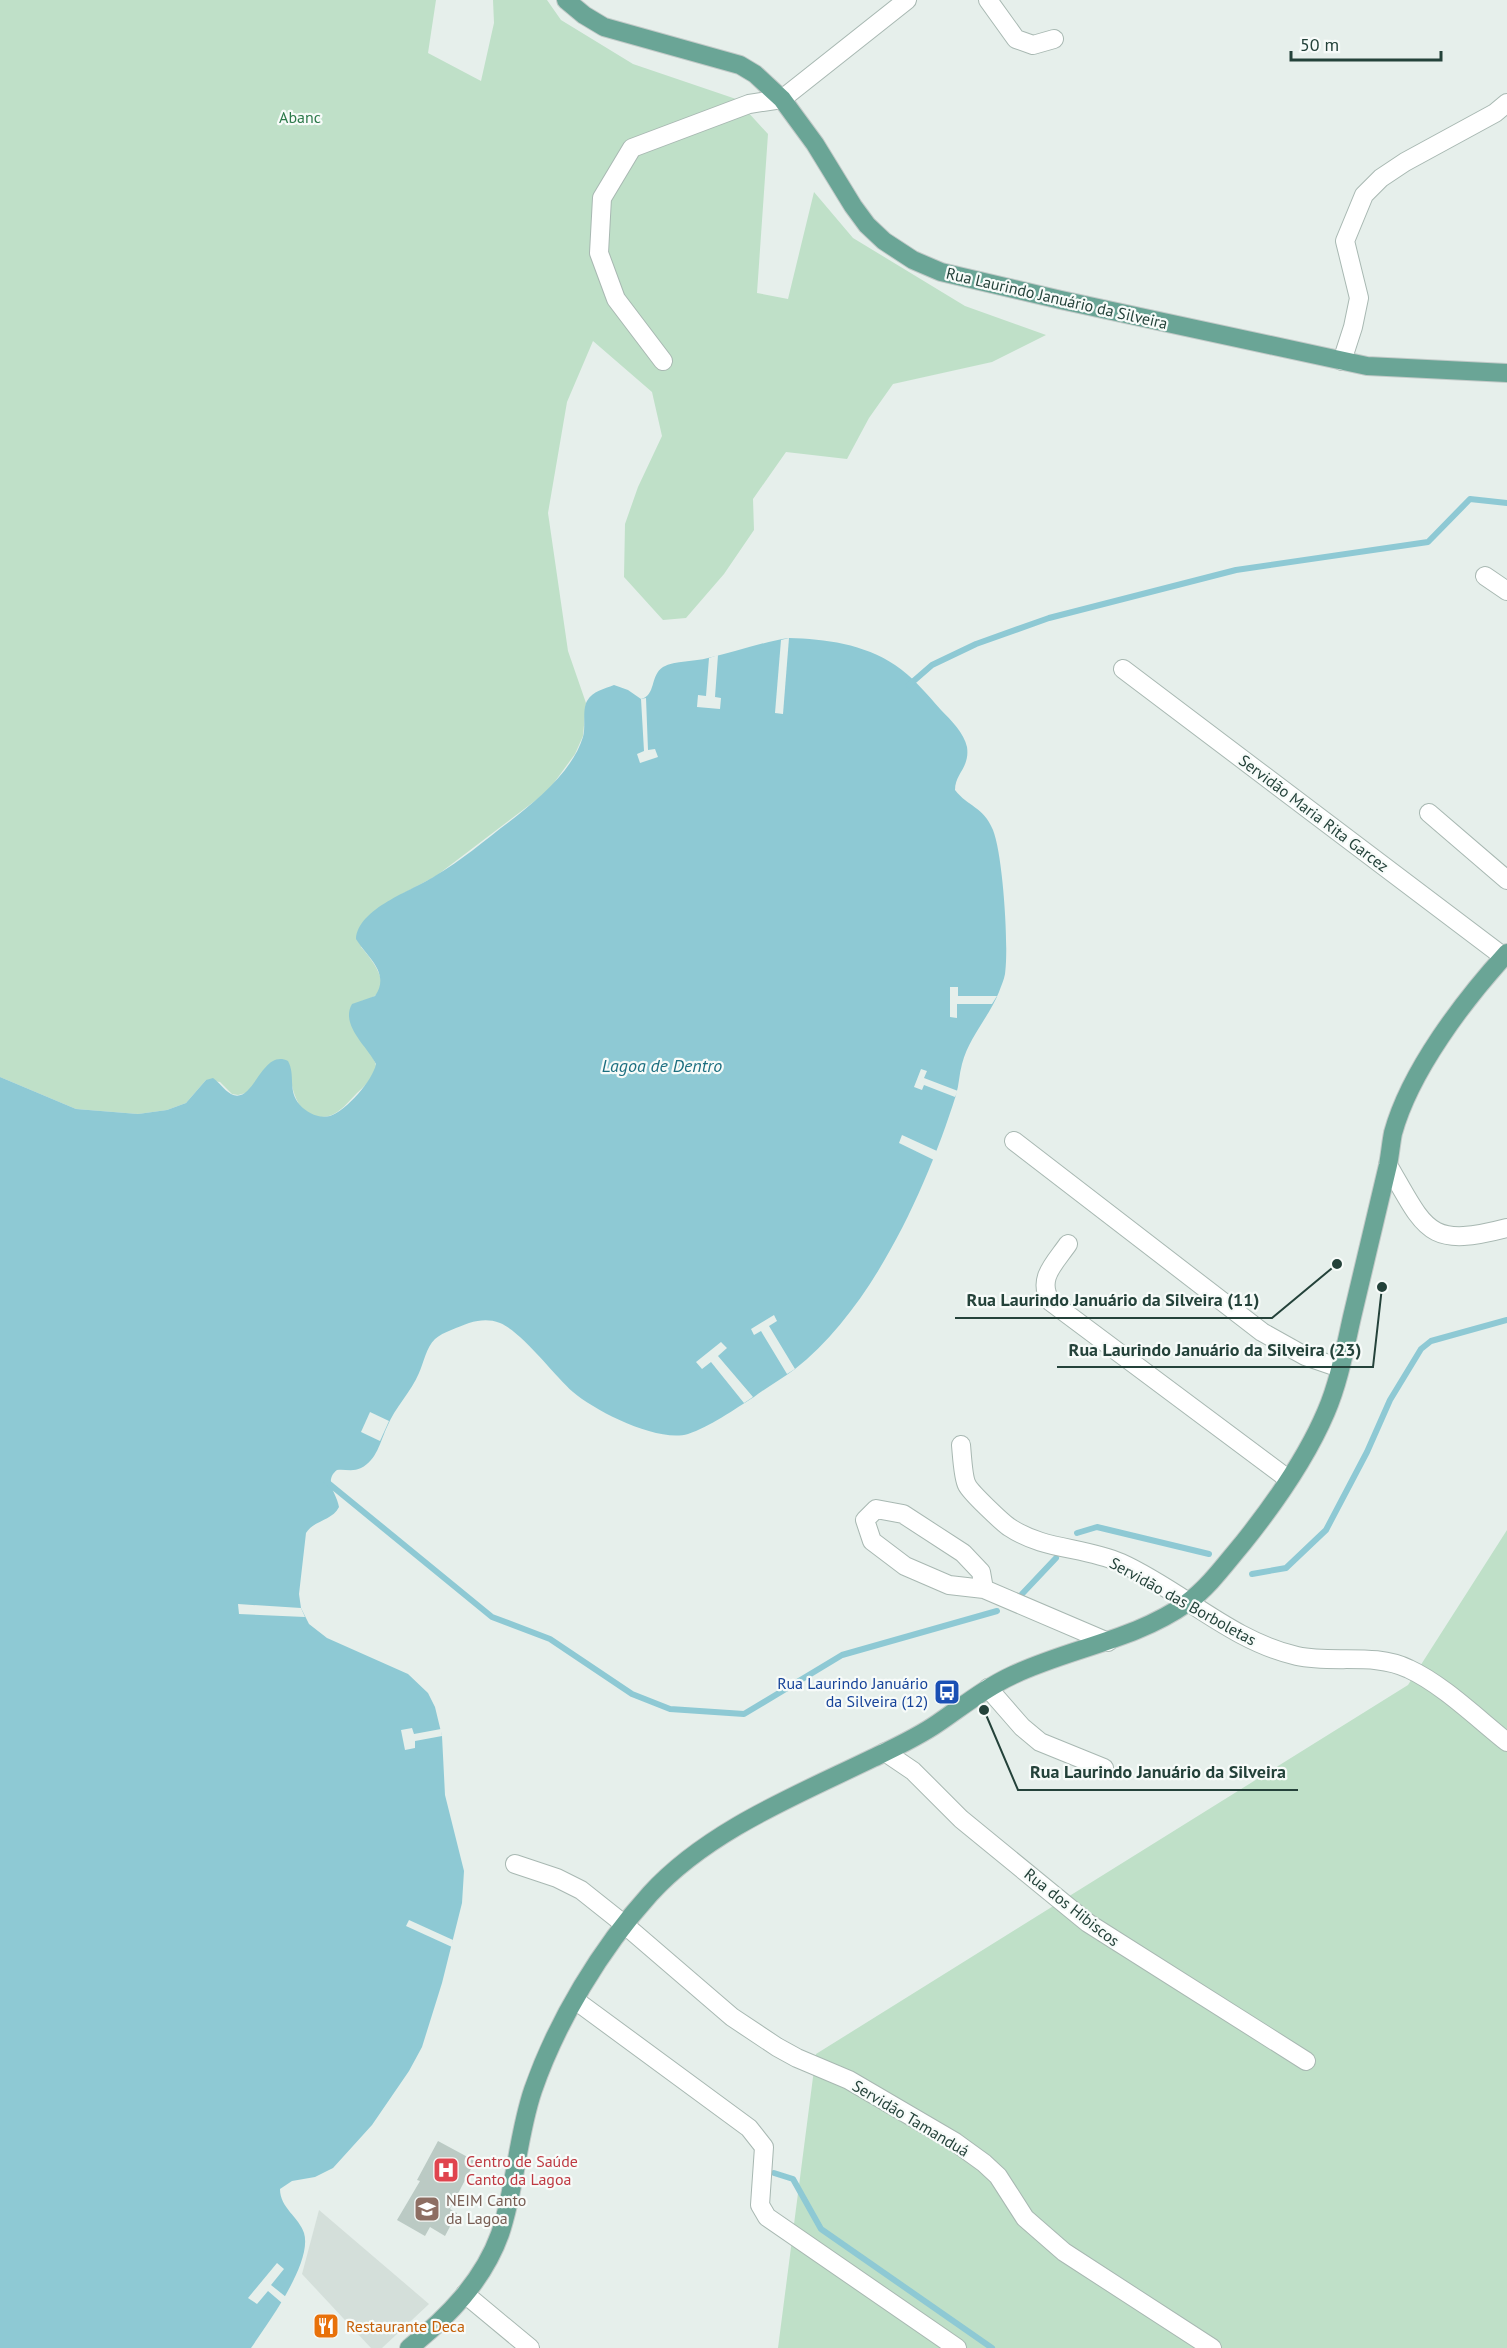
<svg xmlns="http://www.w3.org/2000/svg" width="1507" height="2348" font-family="'PT Sans',sans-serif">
<rect width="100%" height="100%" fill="#e6efeb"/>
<path fill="#d4dfda" d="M319 2210 429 2304 382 2348H371L302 2274Z"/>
<g fill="#bfe0c8">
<path d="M0 0H436L428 53 481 81 494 23 493 0H547L561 20 633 64 736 99 768 134 757 293 788 299 814 192 853 238 965 306 1046 335 992 362 893 384 869 418 847 459 786 452 753 499 754 530 724 574 686 618 663 620 624 577 625 524 638 487 662 436 652 392 593 341 567 402 548 513 568 651 586 703 583 736 575 754 548 791 436 876 402 894 361 947C375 963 398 993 362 1001 365 1018 366 1038 372 1055 373 1060 376 1062 376 1067 374 1077 364 1087 357 1093 349 1101 340 1113 329 1116 298 1123 290 1088 290 1066L246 1093 238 1095 232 1094 220 1082 206 1080 186 1103 167 1110 138 1114 76 1109 0 1077Z"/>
<path d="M1507 1530V2348H778L816 2054 1408 1685Z"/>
</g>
<path fill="#8ec9d4" d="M789 638C825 639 864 644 895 665 912 676 927 694 941 710 951 720 964 733 967 747 970 768 955 773 955 790 968 807 983 806 993 830 1003 855 1009 947 1005 974 1004 980 1001 986 999 992 989 1017 969 1037 962 1064 959 1075 959 1085 956 1095 927 1187 873 1308 795 1369 782 1379 767 1387 754 1397 735 1409 709 1427 688 1434 658 1443 595 1411 573 1392 553 1374 522 1332 500 1323 489 1319 480 1320 469 1323 459 1327 443 1332 435 1339 426 1348 424 1362 419 1373 411 1392 395 1407 387 1427 380 1442 377 1460 361 1468 353 1472 345 1469 337 1470 323 1481 337 1494 339 1507 332 1521 314 1520 306 1533L299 1594 301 1608 309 1624 327 1638 408 1674 428 1693 435 1707 442 1736 445 1795 464 1871 462 1903 442 1983 422 2047 409 2071 372 2125 333 2168 315 2177 292 2181 280 2189C280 2208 299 2217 304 2233 313 2263 267 2324 251 2348H0V1077L76 1109 138 1114 167 1110 186 1103 206 1080 213 1078C219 1082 224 1090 231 1094 254 1106 261 1048 288 1061 296 1076 287 1090 300 1105 307 1113 319 1119 330 1116 346 1111 373 1080 376 1064 367 1046 340 1025 352 1004L375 996C391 973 367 957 356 939 358 908 412 891 435 876 461 861 485 840 509 822 537 800 572 772 583 737 586 726 582 710 587 701 593 691 604 689 614 685L628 690 641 699C656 696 650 675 663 667 675 660 695 662 708 658 735 652 762 642 789 638Z"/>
<g fill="#e6efeb">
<path d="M789 638 783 714 775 713 781 640Z"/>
<path d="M718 655 715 697 721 698 720 709 697 707 698 695 706 696 709 658Z"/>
<path d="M646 698 648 750 655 749 658 757 640 763 637 754 644 751 641 699Z"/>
<path d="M950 987H958V996H997L992 1004H957V1018L950 1017Z"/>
<path d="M921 1069 927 1071 924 1078 958 1091 955 1097 924 1085 922 1090 914 1087Z"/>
<path d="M902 1135 937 1151 934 1160 899 1143Z"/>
<path d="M774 1315 777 1321 769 1326 795 1369 787 1374 761 1331 754 1335 751 1329Z"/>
<path d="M721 1342 727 1348 718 1356 753 1397 744 1403 711 1362 702 1369 696 1362Z"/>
<path d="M370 1412 389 1421 380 1441 361 1432Z"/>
<path d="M238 1604 301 1608 305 1617 239 1614Z"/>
<path d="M412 1728 414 1734 441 1729 442 1736 415 1741V1748L405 1750 401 1730Z"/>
<path d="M409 1920 453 1940 452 1947 406 1926Z"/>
<path d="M277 2263 284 2269 271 2285 286 2297 282 2303 268 2291 257 2304 248 2298Z"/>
</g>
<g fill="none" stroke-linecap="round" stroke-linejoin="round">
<g stroke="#8ec9d4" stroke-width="6">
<path d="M909 685 932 665 976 644 1049 618 1236 570 1428 542 1470 499 1507 503"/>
<path d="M327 1482 492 1617 550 1639 632 1694 670 1709 744 1714 842 1655 997 1611"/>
<path d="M1077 1533 1097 1527 1209 1554"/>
<path d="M1252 1574 1286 1568 1326 1530 1367 1452 1390 1400 1421 1349 1431 1341 1507 1320"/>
<path d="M1022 1594 1056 1558"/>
<path d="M774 2173 793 2179 821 2229 992 2348"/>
</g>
</g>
<path fill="#bbcac4" d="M438 2141 475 2161 450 2209 457 2213 445 2236 430 2227 425 2236 397 2220 420 2181 417 2180Z"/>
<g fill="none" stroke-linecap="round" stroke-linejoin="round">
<g stroke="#a8b8b2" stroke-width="20">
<g id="minor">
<path d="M988 0 1016 39 1033 45 1054 39"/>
<path d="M663 361 616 299 599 253 602 198 632 148 749 104 782 99 907 0"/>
<path d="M1342 361 1353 327 1359 298 1345 241 1364 195 1381 178 1405 162 1495 113 1507 103"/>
<path d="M1485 576 1507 591"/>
<path d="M1123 669 1504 957"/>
<path d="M1429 813 1507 880"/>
<path d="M1014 1141 1262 1332 1305 1356 1340 1368"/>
<path d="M1388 1165C1426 1230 1427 1249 1507 1228"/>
<path d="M1068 1244C1055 1263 1036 1279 1051 1302L1288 1479"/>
<path d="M961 1445C962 1455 963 1478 967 1485 971 1493 1002 1522 1009 1527 1045 1551 1083 1546 1121 1563 1181 1590 1231 1641 1297 1656 1334 1664 1374 1652 1409 1669 1442 1684 1478 1719 1507 1742"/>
<path d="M984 1589 981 1572 963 1553 903 1514 876 1509 865 1520 872 1541 905 1566 949 1585 984 1589 1108 1642"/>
<path d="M988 1688 1022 1727 1040 1742 1104 1768"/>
<path d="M885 1752 913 1771 961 1819 1088 1923 1306 2061"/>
<path d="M515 1864 557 1878 581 1890 625 1925 732 2017 777 2047 797 2058 849 2080 955 2142 984 2163 998 2176 1025 2218 1064 2252 1212 2348"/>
<path d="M575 2000 749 2128 764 2147 760 2205 767 2217 957 2348"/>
<path d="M465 2294 530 2348"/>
</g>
</g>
<g stroke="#c2cac8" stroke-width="20">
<g id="major">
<path d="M566 0 584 15 604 27 740 65 755 74 782 99 815 144 853 206 867 225 884 241 913 260 941 272 1061 300 1367 366 1507 373"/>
<path d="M409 2348C448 2317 483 2281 500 2234 516 2187 517 2137 533 2090 557 2021 601 1948 650 1894 707 1831 797 1795 873 1758 894 1748 918 1737 938 1723 963 1706 985 1688 1013 1675 1070 1648 1135 1640 1187 1603 1209 1587 1226 1563 1243 1543 1275 1503 1306 1459 1326 1412 1339 1382 1345 1348 1352 1317 1364 1266 1376 1216 1388 1165 1390 1155 1391 1143 1393 1133 1410 1071 1464 1000 1507 953"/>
</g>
</g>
<use href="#minor" stroke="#fff" stroke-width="18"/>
<use href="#major" stroke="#6aa596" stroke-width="18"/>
</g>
<defs>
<g id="bus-square" transform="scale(1.35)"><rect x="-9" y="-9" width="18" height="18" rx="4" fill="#1a4fb4" stroke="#f7fbf9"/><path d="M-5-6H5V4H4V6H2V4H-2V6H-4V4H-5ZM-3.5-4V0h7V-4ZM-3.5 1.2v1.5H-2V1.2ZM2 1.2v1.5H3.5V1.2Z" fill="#fff"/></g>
<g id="hospital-square" transform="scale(1.35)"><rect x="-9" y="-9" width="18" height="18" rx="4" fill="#e0444e" stroke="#f7fbf9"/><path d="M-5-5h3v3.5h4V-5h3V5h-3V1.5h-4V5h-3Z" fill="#fff"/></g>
<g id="school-square" transform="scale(1.35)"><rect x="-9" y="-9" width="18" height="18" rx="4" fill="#8d6e63" stroke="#f7fbf9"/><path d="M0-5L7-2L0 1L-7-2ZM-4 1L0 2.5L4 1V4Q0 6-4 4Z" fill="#fff"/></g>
<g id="restaurant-square" transform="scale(1.35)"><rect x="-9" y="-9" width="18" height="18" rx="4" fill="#e8710a" stroke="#f7fbf9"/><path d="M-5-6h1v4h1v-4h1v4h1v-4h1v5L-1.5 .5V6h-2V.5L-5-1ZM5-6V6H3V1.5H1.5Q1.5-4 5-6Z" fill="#fff"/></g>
</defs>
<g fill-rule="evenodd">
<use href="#bus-square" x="947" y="1692"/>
<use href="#hospital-square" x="446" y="2170"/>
<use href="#school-square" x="427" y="2209"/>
<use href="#restaurant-square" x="326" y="2326"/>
</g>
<g text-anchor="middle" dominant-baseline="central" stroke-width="4.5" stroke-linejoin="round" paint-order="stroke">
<g font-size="16" fill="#2d7a4b" stroke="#f7fbf9">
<text x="300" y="117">Abanc</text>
</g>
<g font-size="16" fill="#24423a" stroke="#f7fbf9">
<text transform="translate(1057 298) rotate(13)">Rua Laurindo Januário da Silveira</text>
<text transform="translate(1314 813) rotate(37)">Servidão Maria Rita Garcez</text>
<text transform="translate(1183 1601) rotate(29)">Servidão das Borboletas</text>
<text transform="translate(1072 1907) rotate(38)">Rua dos Hibiscos</text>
<text transform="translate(911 2118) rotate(31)">Servidão Tamanduá</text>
</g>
<g font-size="16" fill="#164399" stroke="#f7fbf9" text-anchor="end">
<text x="928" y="1683">Rua Laurindo Januário<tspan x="928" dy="18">da Silveira (12)</tspan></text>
</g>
<g font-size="16" fill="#be3a42" stroke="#f7fbf9" text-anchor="start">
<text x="466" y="2161">Centro de Saúde<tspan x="466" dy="18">Canto da Lagoa</tspan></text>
</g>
<g font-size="16" fill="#785e54" stroke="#f7fbf9" text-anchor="start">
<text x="446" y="2200">NEIM Canto<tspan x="446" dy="18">da Lagoa</tspan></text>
</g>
<g font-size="16" fill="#c56008" stroke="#f7fbf9" text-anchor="start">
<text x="346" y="2326">Restaurante Deca</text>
</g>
<g font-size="18" font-style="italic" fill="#1c6f80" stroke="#f7fbf9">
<text x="662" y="1065">Lagoa de Dentro</text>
</g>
</g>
<path fill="none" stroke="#24423a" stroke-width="2" d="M1337 1264L1272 1318H955M1382 1287L1373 1367H1057M984 1710L1018 1790H1298"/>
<g fill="#24423a" stroke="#f7fbf9" stroke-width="2">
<circle cx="1337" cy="1264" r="6"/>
<circle cx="1382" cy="1287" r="6"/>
<circle cx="984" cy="1710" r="6"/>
</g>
<g font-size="18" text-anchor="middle" font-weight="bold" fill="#24423a" stroke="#f7fbf9" stroke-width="4.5" stroke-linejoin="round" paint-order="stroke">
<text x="1113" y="1306">Rua Laurindo Januário da Silveira (11)</text>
<text x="1215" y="1356">Rua Laurindo Januário da Silveira (23)</text>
<text x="1158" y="1778">Rua Laurindo Januário da Silveira</text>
</g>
<path d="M1291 51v9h150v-9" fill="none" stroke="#24423a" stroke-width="3"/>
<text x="1300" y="51" font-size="18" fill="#24423a" stroke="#f7fbf9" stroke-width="4.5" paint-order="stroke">50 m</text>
</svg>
